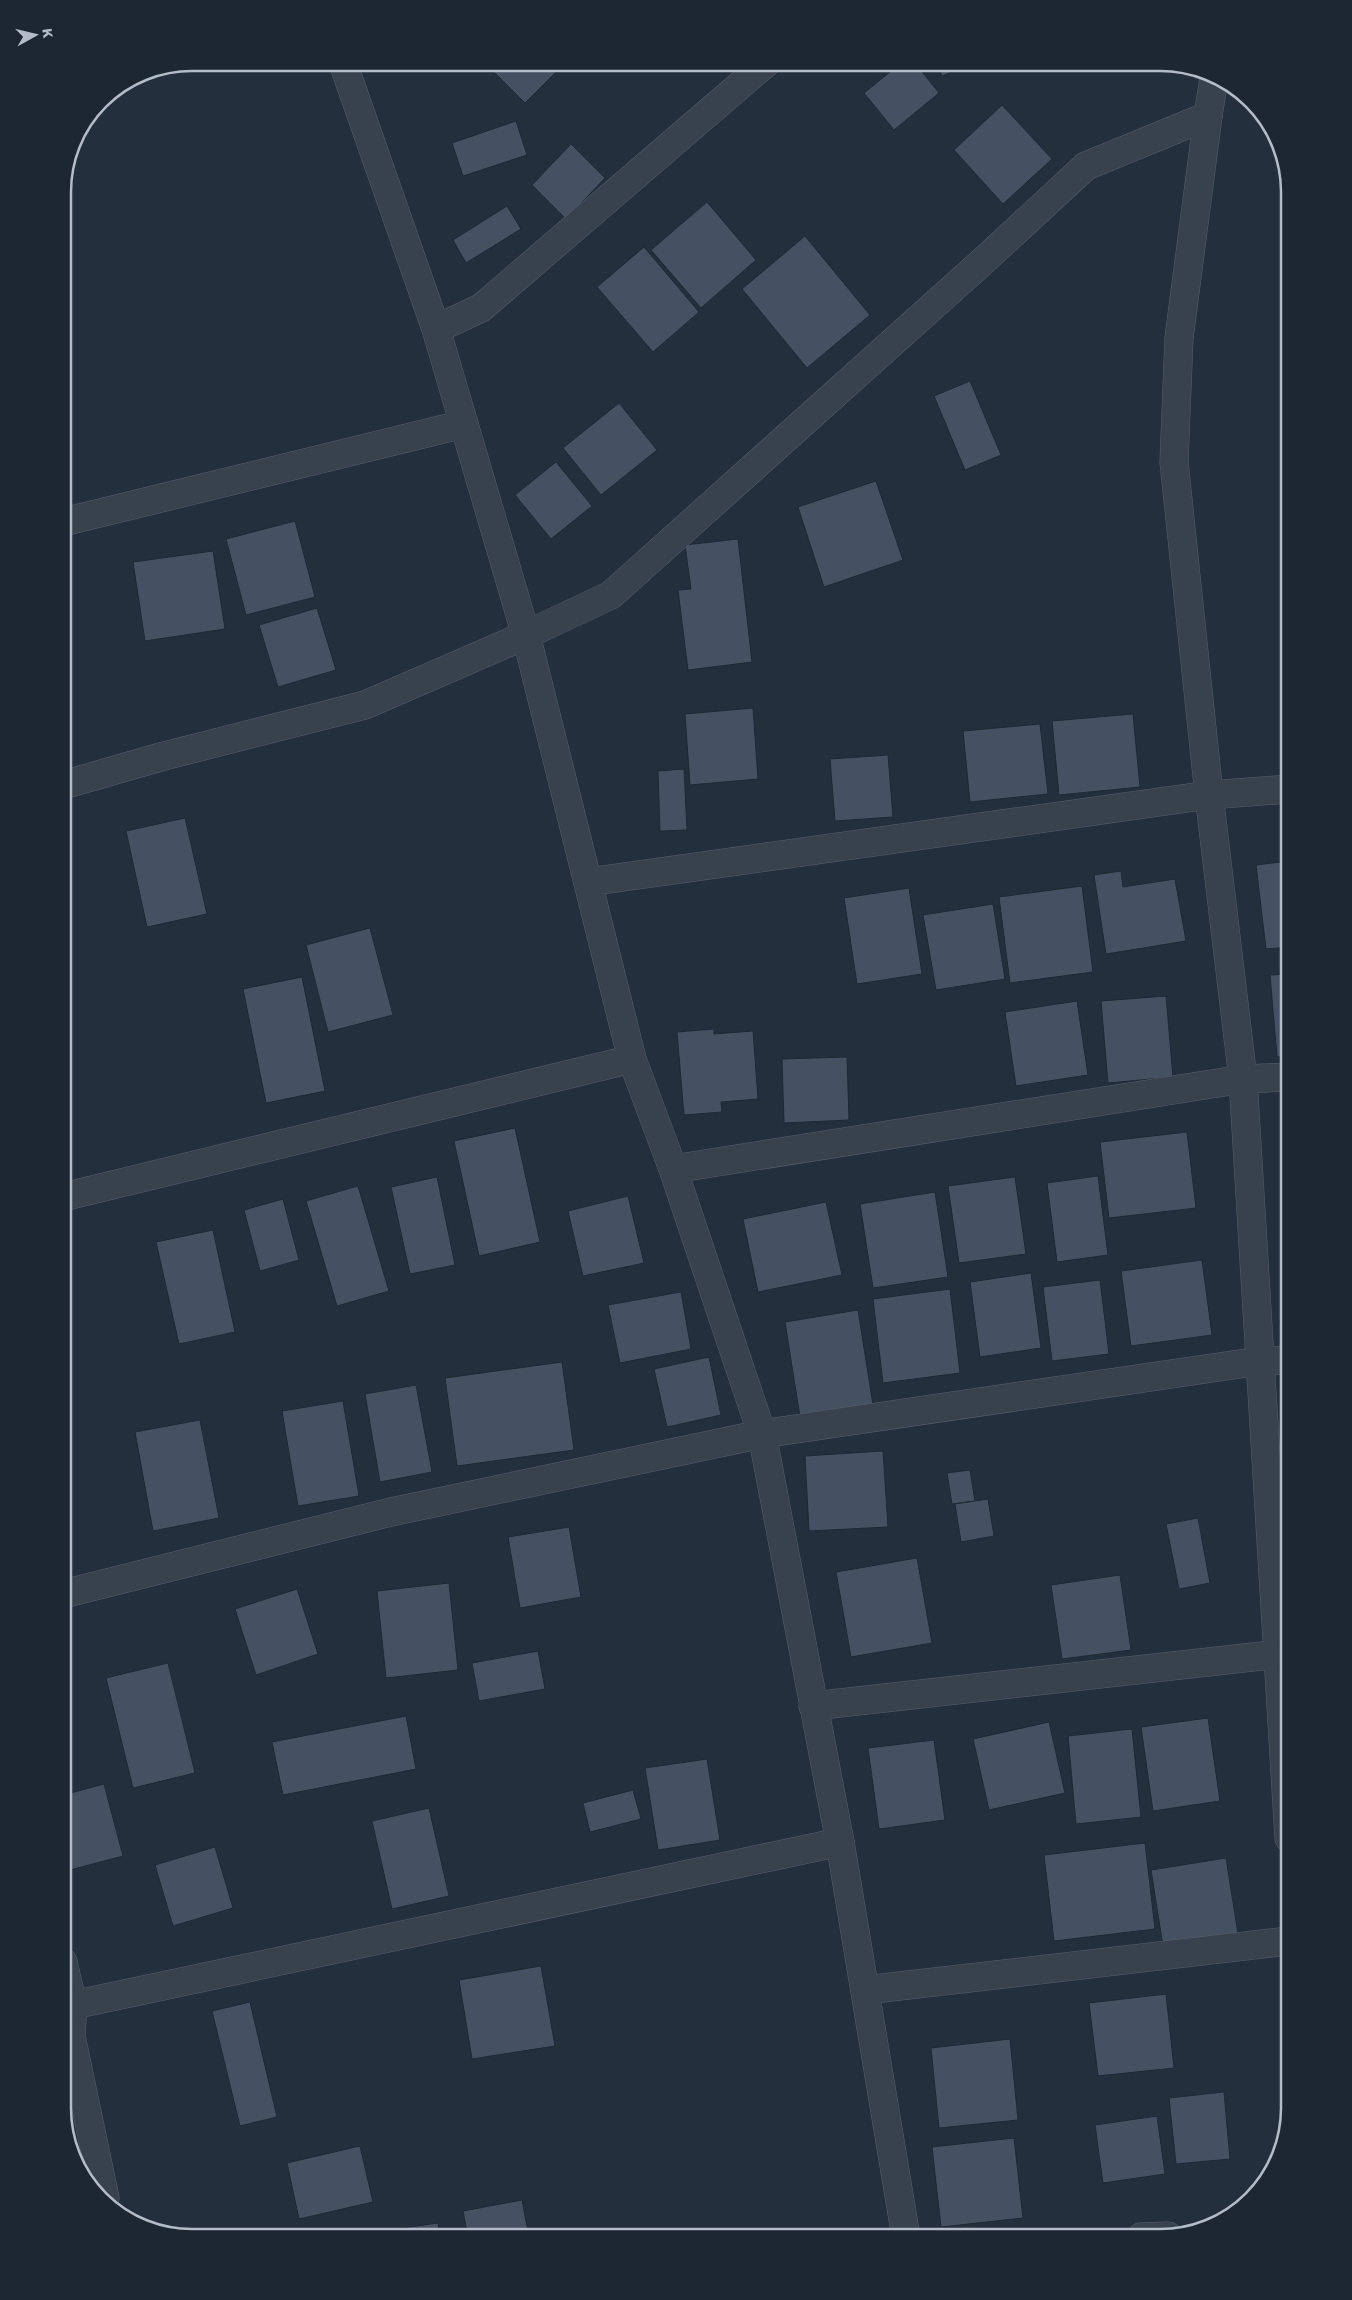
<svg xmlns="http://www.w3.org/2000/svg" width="1352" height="2300" font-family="'Work Sans',sans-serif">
<rect width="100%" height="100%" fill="#242f3e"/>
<g fill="#455162" stroke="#1f2835">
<path d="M485 63H565L525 103Z"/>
<path d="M901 63H915L939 93 894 130 864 93Z"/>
<path d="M936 63H974L942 76Z"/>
<path d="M1002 105 1052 159 1003 204 954 150Z"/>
<path d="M516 121 527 155 463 176 452 143Z"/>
<path d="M571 144 605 178 566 219 532 185Z"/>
<path d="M707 202 756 260 701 308 651 250Z"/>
<path d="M507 206 521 229 466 263 453 240Z"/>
<path d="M805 236 870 315 807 368 742 289Z"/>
<path d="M644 247 699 312 653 352 597 287Z"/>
<path d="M970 381 1001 455 965 470 934 396Z"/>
<path d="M619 403 657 450 601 495 563 448Z"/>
<path d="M556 462 592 506 551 539 515 495Z"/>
<path d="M876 481 903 560 824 587 798 507Z"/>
<path d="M295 521 315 597 246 615 226 539Z"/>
<path d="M738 539 752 662 688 670 678 590 691 589 685 545Z"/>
<path d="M213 551 225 629 145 641 133 562Z"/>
<path d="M317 608 336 670 278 687 259 625Z"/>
<path d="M753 708 758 779 690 785 685 714Z"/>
<path d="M1133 714 1140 787 1059 795 1052 721Z"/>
<path d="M1040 724 1048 794 970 802 963 731Z"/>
<path d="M888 755 893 817 835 821 830 759Z"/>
<path d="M684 769 687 830 660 831 658 771Z"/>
<path d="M185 818 207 914 147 927 126 831Z"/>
<path d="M1289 861V947L1266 949 1256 865Z"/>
<path d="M1121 871 1123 887 1175 879 1186 941 1106 954 1094 875Z"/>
<path d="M1082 886 1093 972 1010 983 999 897Z"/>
<path d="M909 888 922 974 857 984 844 898Z"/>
<path d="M993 904 1005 979 936 990 923 915Z"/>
<path d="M370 928 393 1015 328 1032 306 945Z"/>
<path d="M1289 974V1056L1277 1057 1270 975Z"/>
<path d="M302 977 325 1091 266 1103 243 989Z"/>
<path d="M1166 996 1173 1077 1108 1083 1101 1001Z"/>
<path d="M1077 1001 1088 1075 1016 1086 1005 1012Z"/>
<path d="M714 1029V1034L753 1031 758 1099 721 1102 722 1112 684 1115 677 1032Z"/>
<path d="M847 1057 849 1120 784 1123 782 1059Z"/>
<path d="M515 1128 540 1242 479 1256 454 1141Z"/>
<path d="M1187 1132 1196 1208 1109 1218 1100 1142Z"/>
<path d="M1098 1176 1108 1255 1057 1262 1047 1183Z"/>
<path d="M437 1177 455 1265 410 1274 391 1187Z"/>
<path d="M1015 1177 1026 1254 959 1263 948 1186Z"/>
<path d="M358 1186 389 1291 337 1306 306 1201Z"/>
<path d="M935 1192 948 1277 873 1288 860 1204Z"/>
<path d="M628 1196 644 1263 583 1276 568 1211Z"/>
<path d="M283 1199 299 1260 260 1271 244 1210Z"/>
<path d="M826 1202 842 1275 758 1292 743 1219Z"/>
<path d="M213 1230 235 1332 179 1344 156 1242Z"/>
<path d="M1289 1254V1334L1287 1335 1282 1255Z"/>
<path d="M1202 1260 1212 1335 1131 1346 1121 1271Z"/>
<path d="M1031 1273 1041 1348 980 1357 970 1282Z"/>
<path d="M1100 1280 1109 1354 1052 1361 1043 1287Z"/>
<path d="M950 1289 960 1373 883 1383 873 1299Z"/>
<path d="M681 1292 691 1349 620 1363 608 1305Z"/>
<path d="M858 1310 873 1405 800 1417 785 1322Z"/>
<path d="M709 1357 721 1415 667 1427 654 1369Z"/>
<path d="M562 1362 574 1450 457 1466 445 1378Z"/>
<path d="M416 1385 432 1472 380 1482 365 1394Z"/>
<path d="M343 1401 359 1496 298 1506 282 1411Z"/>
<path d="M200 1420 219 1518 153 1531 135 1432Z"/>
<path d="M883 1451 888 1527 809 1531 805 1456Z"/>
<path d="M970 1470 975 1501 952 1504 947 1473Z"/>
<path d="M988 1499 994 1536 961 1542 955 1504Z"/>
<path d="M1198 1518 1210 1583 1179 1589 1166 1524Z"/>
<path d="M569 1527 581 1597 520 1608 508 1537Z"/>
<path d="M917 1558 932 1643 851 1657 836 1572Z"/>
<path d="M1120 1575 1131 1650 1062 1659 1051 1585Z"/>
<path d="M449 1583 458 1670 386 1678 377 1591Z"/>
<path d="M297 1589 318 1654 256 1675 235 1609Z"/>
<path d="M538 1651 545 1689 479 1701 472 1663Z"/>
<path d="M168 1663 195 1773 133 1788 106 1678Z"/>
<path d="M406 1716 416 1769 283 1795 272 1742Z"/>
<path d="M1208 1718 1220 1801 1153 1811 1141 1727Z"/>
<path d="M1049 1722 1065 1793 989 1810 973 1739Z"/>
<path d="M1132 1729 1141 1817 1076 1824 1068 1736Z"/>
<path d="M934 1740 945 1820 879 1829 868 1748Z"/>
<path d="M707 1759 720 1840 658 1850 645 1768Z"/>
<path d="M104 1784 123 1856 70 1870 63 1841V1795Z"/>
<path d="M633 1790 641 1819 590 1832 583 1803Z"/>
<path d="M429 1808 449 1896 392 1909 372 1821Z"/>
<path d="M1145 1843 1155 1929 1054 1941 1044 1855Z"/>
<path d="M215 1847 233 1908 173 1926 155 1865Z"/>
<path d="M1226 1858 1238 1934 1163 1946 1151 1870Z"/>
<path d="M541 1966 555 2046 472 2059 459 1980Z"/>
<path d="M1166 1994 1174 2068 1098 2076 1089 2003Z"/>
<path d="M250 2002 277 2117 240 2126 212 2011Z"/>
<path d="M1010 2039 1018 2120 939 2128 931 2048Z"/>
<path d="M1224 2092 1230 2159 1176 2164 1169 2098Z"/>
<path d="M1157 2116 1165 2174 1103 2183 1095 2125Z"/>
<path d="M1014 2138 1023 2218 941 2227 932 2147Z"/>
<path d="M360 2146 373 2202 299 2219 287 2163Z"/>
<path d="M522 2200 529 2237H468L463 2211Z"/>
<path d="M438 2223 440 2237H382V2231Z"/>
</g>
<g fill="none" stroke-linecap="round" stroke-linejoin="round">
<g stroke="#565f6c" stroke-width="29">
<g id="street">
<path d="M343 63 436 329 526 635 632 1059 673 1169 762 1434 840 1842 906 2237"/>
<path d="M1214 78 1208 116 1179 338 1174 462 1209 795 1243 1079 1289 1838"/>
<path d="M436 329 481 308 766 63"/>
<path d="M63 522 464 424"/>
<path d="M63 785 164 756 365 705 526 635 611 595 981 263 1086 166 1208 116"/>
<path d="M588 882 1209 795 1289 789"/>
<path d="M673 1169 1243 1079 1289 1077"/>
<path d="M63 1197 632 1059"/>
<path d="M63 1594 391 1512 762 1434 1260 1361 1289 1360"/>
<path d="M813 1706 1289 1653"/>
<path d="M63 1962 73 2005 71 2036 105 2198"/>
<path d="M865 1990 1289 1941"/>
<path d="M73 2005 840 1842"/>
<path d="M1141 2237 1168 2236"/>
</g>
</g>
<use href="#street" stroke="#38414e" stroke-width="28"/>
</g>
<path d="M0 0H1352V2300H0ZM192 71H1160A121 121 0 0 1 1281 192V2108A121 121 0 0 1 1160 2229H192A121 121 0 0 1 71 2108V192A121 121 0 0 1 192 71Z" fill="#1d2633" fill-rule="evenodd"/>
<path fill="none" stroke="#b4bcc9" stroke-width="2.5" d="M192 71H1160A121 121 0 0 1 1281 192V2108A121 121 0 0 1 1160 2229H192A121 121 0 0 1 71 2108V192A121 121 0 0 1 192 71Z"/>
<g transform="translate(35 35) rotate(82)" stroke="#1d2633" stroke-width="4" paint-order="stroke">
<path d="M0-4L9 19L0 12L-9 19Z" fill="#b4bcc9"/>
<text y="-8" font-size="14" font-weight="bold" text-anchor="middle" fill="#b4bcc9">K</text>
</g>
</svg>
